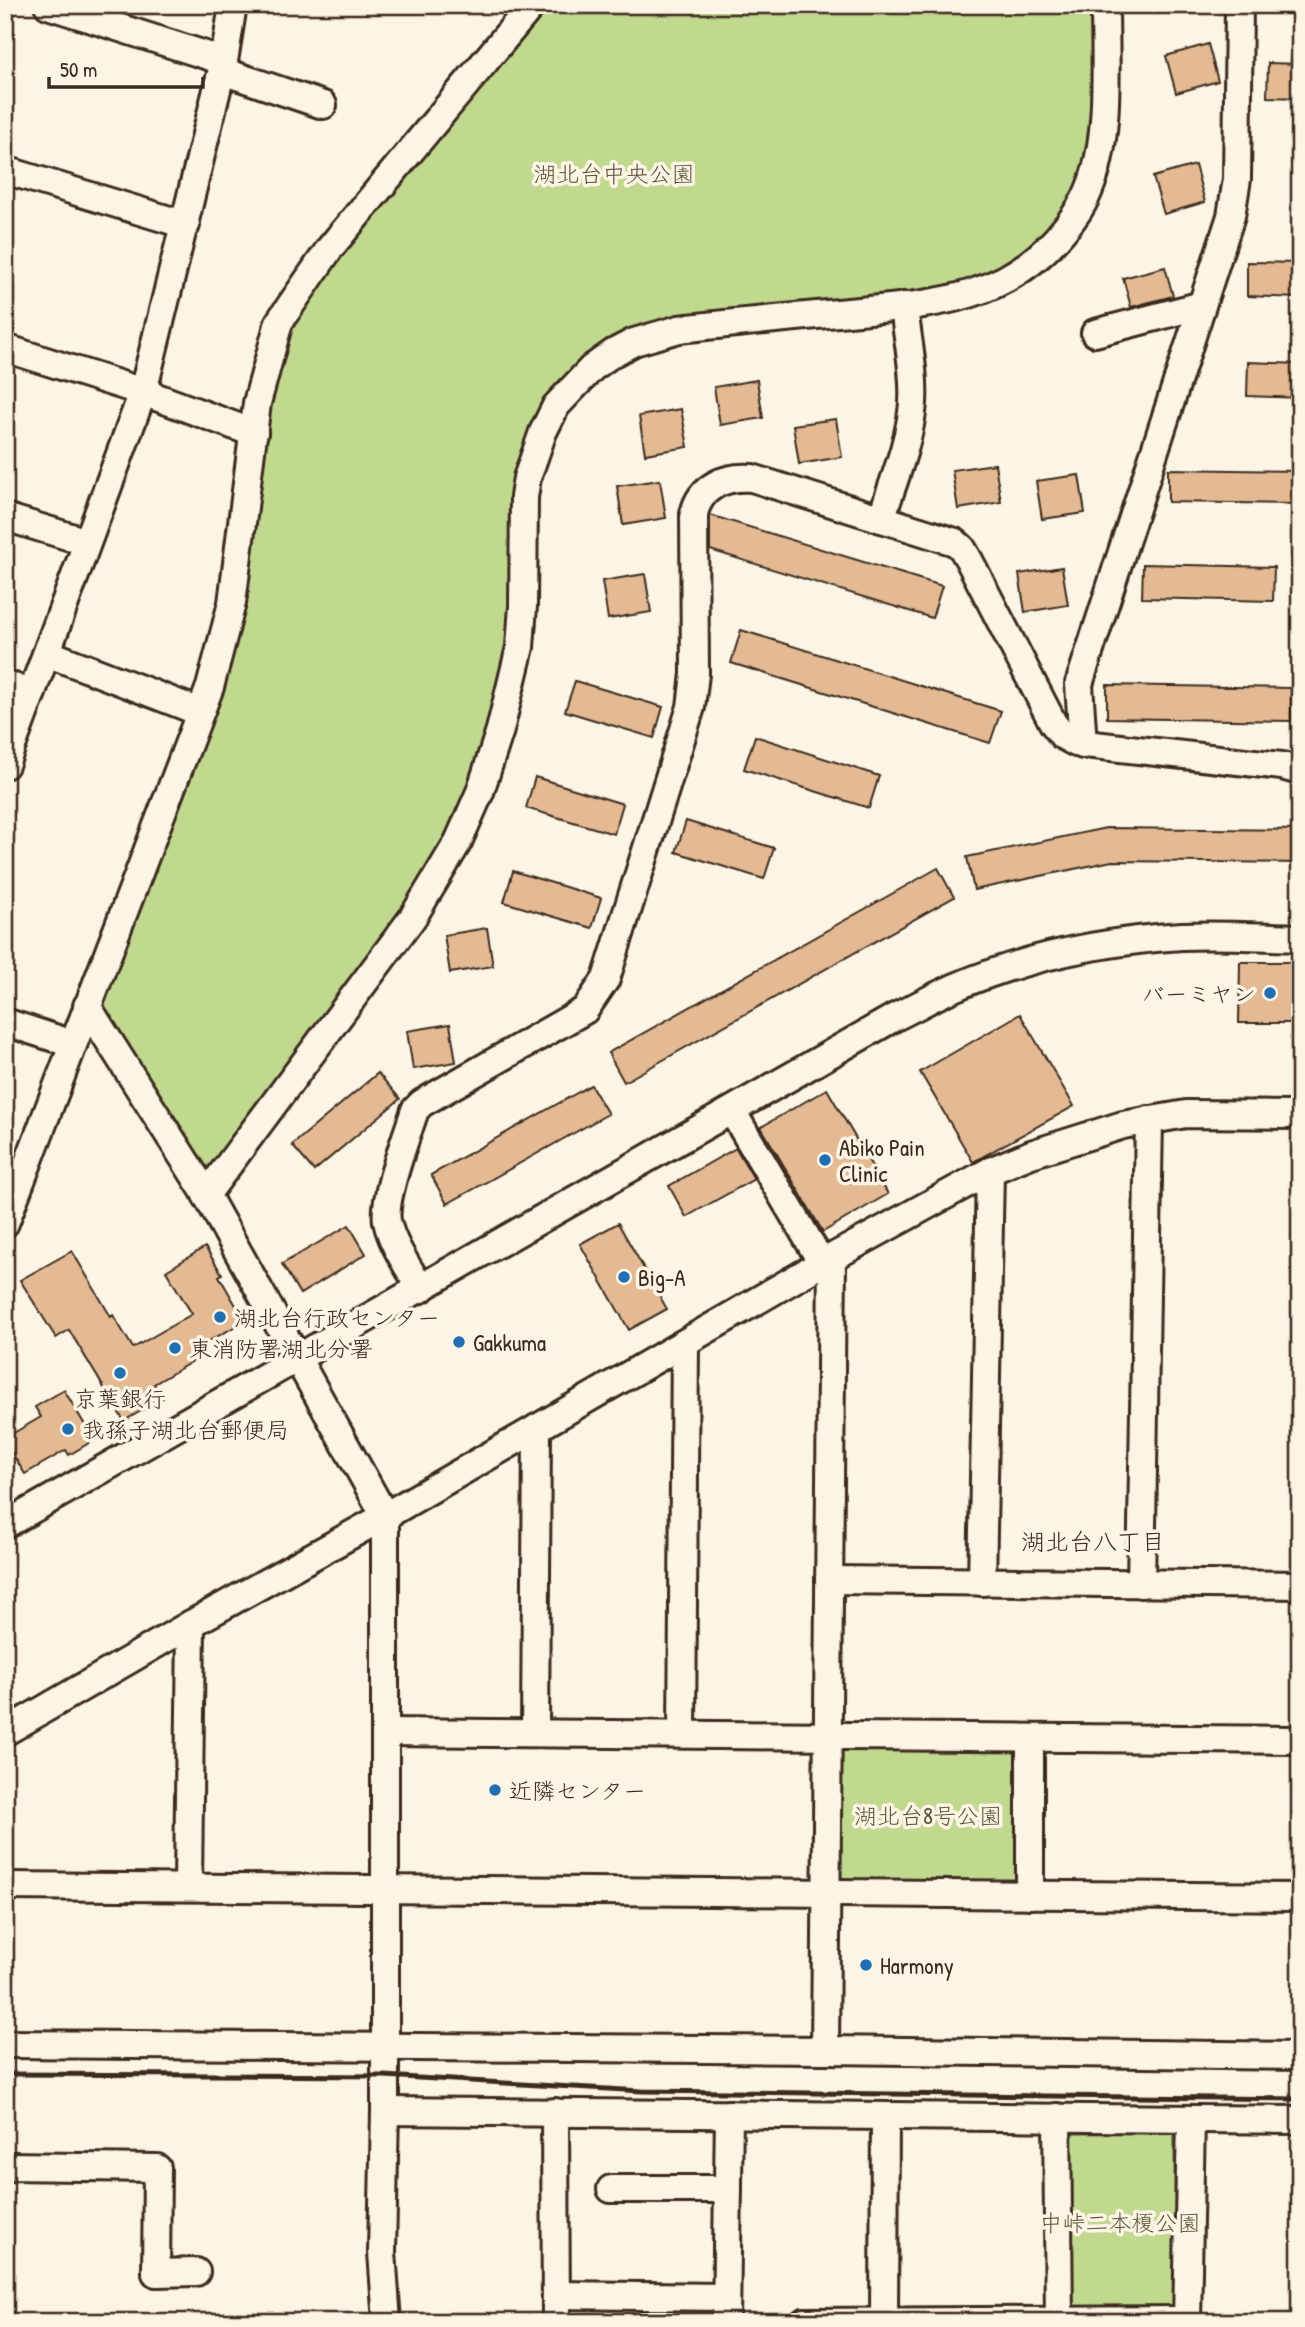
<svg xmlns="http://www.w3.org/2000/svg" width="1305" height="2327" font-family="'Patrick Hand','Klee One',sans-serif">
<rect width="100%" height="100%" fill="#fcf5e5"/>
<filter id="ink" filterUnits="userSpaceOnUse"><feTurbulence type="fractalNoise" baseFrequency=".0143" numOctaves="2"/><feDisplacementMap in="SourceGraphic" scale="14" xChannelSelector="R" yChannelSelector="G"/><feConvolveMatrix kernelMatrix="1 2 1 2 8 2 1 2 1" color-interpolation-filters="sRGB"/></filter>
<g filter="url(#ink)">
<g fill="#c1d98f" stroke="#7e8256" stroke-width="2">
<path d="M532 5H1105L1090 189 1009 279 633 342 543 432 523 606 458 842 206 1195 87 1006 210 686 279 322Z"/>
<path d="M829 1736 1030 1738V1895L826 1893Z"/>
<path d="M1174 2132 1176 2310 1066 2311 1064 2134Z"/>
</g>
<g fill="#e3ba93" stroke="#3b2a1e" stroke-width="2">
<path d="M1208 44 1218 81 1176 93 1166 56Z"/>
<path d="M1268 63 1300 64V98L1267 97Z"/>
<path d="M1195 165 1205 202 1164 214 1153 177Z"/>
<path d="M1247 262 1300 263V298L1247 296Z"/>
<path d="M1165 267 1173 296 1131 307 1123 278Z"/>
<path d="M1248 362 1300 364V398L1247 396Z"/>
<path d="M757 380 763 418 720 425 714 387Z"/>
<path d="M681 409 688 447 645 454 639 416Z"/>
<path d="M836 419 842 457 799 464 793 425Z"/>
<path d="M995 464 1001 502 958 509 952 470Z"/>
<path d="M1168 469 1300 471V504L1168 502Z"/>
<path d="M1079 475 1085 513 1042 519 1036 481Z"/>
<path d="M660 480 666 518 623 525 617 486Z"/>
<path d="M710 515 942 586 932 618 710 550Z"/>
<path d="M1143 564 1274 567 1273 601 1142 598Z"/>
<path d="M1062 567 1068 605 1025 612 1019 574Z"/>
<path d="M645 574 651 612 608 619 602 581Z"/>
<path d="M741 630 1001 711 990 743 731 663Z"/>
<path d="M575 681 663 707 654 738 565 711Z"/>
<path d="M1107 685 1291 688V721L1107 718Z"/>
<path d="M755 736 879 776 869 808 744 769Z"/>
<path d="M535 777 623 804 614 834 526 808Z"/>
<path d="M686 821 774 848 764 879 676 852Z"/>
<path d="M1106 828 1299 830V863L1112 861 974 890 967 857Z"/>
<path d="M938 868 954 897 624 1082 608 1053Z"/>
<path d="M513 871 601 898 592 928 504 902Z"/>
<path d="M487 928 493 966 450 973 444 935Z"/>
<path d="M1240 962H1300V1023H1239Z"/>
<path d="M1020 1014 1074 1106 973 1162 920 1072Z"/>
<path d="M450 1024 456 1062 413 1069 407 1031Z"/>
<path d="M378 1073 400 1099 314 1171 292 1145Z"/>
<path d="M591 1085 608 1114 447 1204 431 1175Z"/>
<path d="M827 1089 888 1194 823 1232 761 1127Z"/>
<path d="M736 1148 754 1179 686 1217 669 1186Z"/>
<path d="M618 1223 667 1309 629 1330 580 1244Z"/>
<path d="M349 1225 366 1254 300 1294 282 1264Z"/>
<path d="M205 1247 222 1274 219 1276 245 1321 200 1346 205 1354 154 1384 163 1398 124 1421 69 1330 56 1338 20 1280 72 1251 111 1317 113 1315 133 1348 192 1314 166 1271Z"/>
<path d="M64 1390 94 1440 69 1455 66 1450 25 1474 5 1442V1438L41 1417 35 1407Z"/>
</g>
<g fill="none" stroke-linecap="round" stroke-linejoin="round">
<g stroke="#3b2a1e" stroke-width="32">
<g id="minor">
<path d="M48 5 224 61"/>
<path d="M222 71 323 105"/>
<path d="M5 170 186 225"/>
<path d="M1095 333 1202 305"/>
<path d="M5 348 143 392 254 433"/>
<path d="M5 517 87 542"/>
<path d="M881 519C893 482 910 442 913 403 915 371 907 338 904 306"/>
<path d="M47 653 200 712"/>
<path d="M5 684 32 693"/>
<path d="M1083 745 1079 684 1231 216 1237 179 1239 5"/>
<path d="M5 765 143 392 224 61 233 5"/>
<path d="M87 1006 203 1189 385 1516V2111L382 2252 387 2322"/>
<path d="M5 1022 73 1044"/>
<path d="M732 1111 822 1263"/>
<path d="M206 1195 413 917 458 842 480 792 500 730 520 647 523 606 524 497 527 478 543 432 556 406 592 368 613 353 634 342 679 329C732 323 785 318 838 313 921 304 997 306 1057 238 1070 223 1082 208 1089 190 1111 139 1105 60 1105 5"/>
<path d="M5 1223 210 687 232 603 257 403 279 322 330 248 532 5"/>
<path d="M421 1289C409 1268 392 1245 387 1221 383 1197 407 1135 415 1110L422 1103 585 1010 606 979 691 707 695 674 694 514C700 486 725 476 752 478L955 542 962 548 969 560 1053 723 1063 736 1076 743 1282 766 1300 771"/>
<path d="M5 1525 895 1017C916 1007 936 995 958 986 1029 956 1104 941 1182 936 1221 934 1261 937 1300 938"/>
<path d="M829 1580 1300 1585"/>
<path d="M982 1582 990 1171"/>
<path d="M1141 1584 1149 1120"/>
<path d="M5 1732 191 1624 385 1516 822 1263 990 1171 1031 1154 1123 1125 1186 1114 1300 1115"/>
<path d="M385 1732 1300 1740"/>
<path d="M535 1732 537 1428"/>
<path d="M682 1734 685 1343"/>
<path d="M5 1886 1300 1897"/>
<path d="M188 1886 191 1624"/>
<path d="M1030 1895V1738"/>
<path d="M5 2044 825 2050 832 1258"/>
<path d="M825 2050 1300 2056"/>
<path d="M385 2111 1300 2120"/>
<path d="M555 2112 556 2322"/>
<path d="M1057 2117 1059 2321"/>
<path d="M5 2169 7 2166 157 2168 156 2273 196 2272"/>
<path d="M611 2189H728"/>
<path d="M556 2295 726 2297"/>
<path d="M884 2321 885 2116"/>
<path d="M726 2322 729 2114"/>
<path d="M804 2322 1187 2320"/>
<path d="M1187 2322 1191 2119"/>
</g>
</g>
<use href="#minor" stroke="#fcf5e5" stroke-width="26"/>
<path stroke="#3b2a1e" stroke-width="5" d="M5 2074 384 2076 642 2091 1300 2099"/>
</g>
</g>
<g fill="#1f6fb2" stroke="#fcf5e5" stroke-width="2.5">
<circle cx="1270" cy="993" r="7"/>
<circle cx="825" cy="1160" r="7"/>
<circle cx="624" cy="1277" r="7"/>
<circle cx="220" cy="1317" r="7"/>
<circle cx="459" cy="1342" r="7"/>
<circle cx="175" cy="1348" r="7"/>
<circle cx="120" cy="1373" r="7"/>
<circle cx="68" cy="1429" r="7"/>
<circle cx="495" cy="1790" r="7"/>
<circle cx="866" cy="1965" r="7"/>
</g>
<g text-anchor="middle" dominant-baseline="central" stroke-width="7" stroke-linejoin="round" paint-order="stroke">
<g font-size="23" fill="#5c563a" stroke="#fcf5e5">
<text x="614" y="173">湖北台中央公園</text>
<text x="928" y="1815">湖北台8号公園</text>
<text x="1120" y="2222">中峠二本榎公園</text>
</g>
<g font-size="23" fill="#3b2a1e" stroke="#fcf5e5" text-anchor="start">
<text x="1256" y="993" text-anchor="end">バーミヤン</text>
<text x="839" y="1147">Abiko Pain<tspan x="839" dy="26">Clinic</tspan></text>
<text x="638" y="1277">Big-A</text>
<text x="234" y="1317">湖北台行政センター</text>
<text x="473" y="1342">Gakkuma</text>
<text x="189" y="1348">東消防署湖北分署</text>
<text x="120" y="1398" text-anchor="middle">京葉銀行</text>
<text x="82" y="1429">我孫子湖北台郵便局</text>
<text x="509" y="1790">近隣センター</text>
<text x="880" y="1965">Harmony</text>
</g>
<g font-size="24" fill="#3b2a1e" stroke="#fcf5e5">
<text x="1093" y="1541">湖北台八丁目</text>
</g>
</g>
<rect width="1305" height="2327" fill="none" stroke="#fcf5e5" stroke-width="28"/>
<rect x="14" y="14" width="1277" height="2299" fill="none" stroke="#3b2a1e" stroke-width="2.5" filter="url(#ink)"/>
<path d="M49 77v10h154v-10" fill="none" stroke="#3b2a1e" stroke-width="3.5"/>
<text x="60" y="77" font-size="21" fill="#3b2a1e" stroke="#fcf5e5" stroke-width="5" paint-order="stroke">50 m</text>
</svg>
